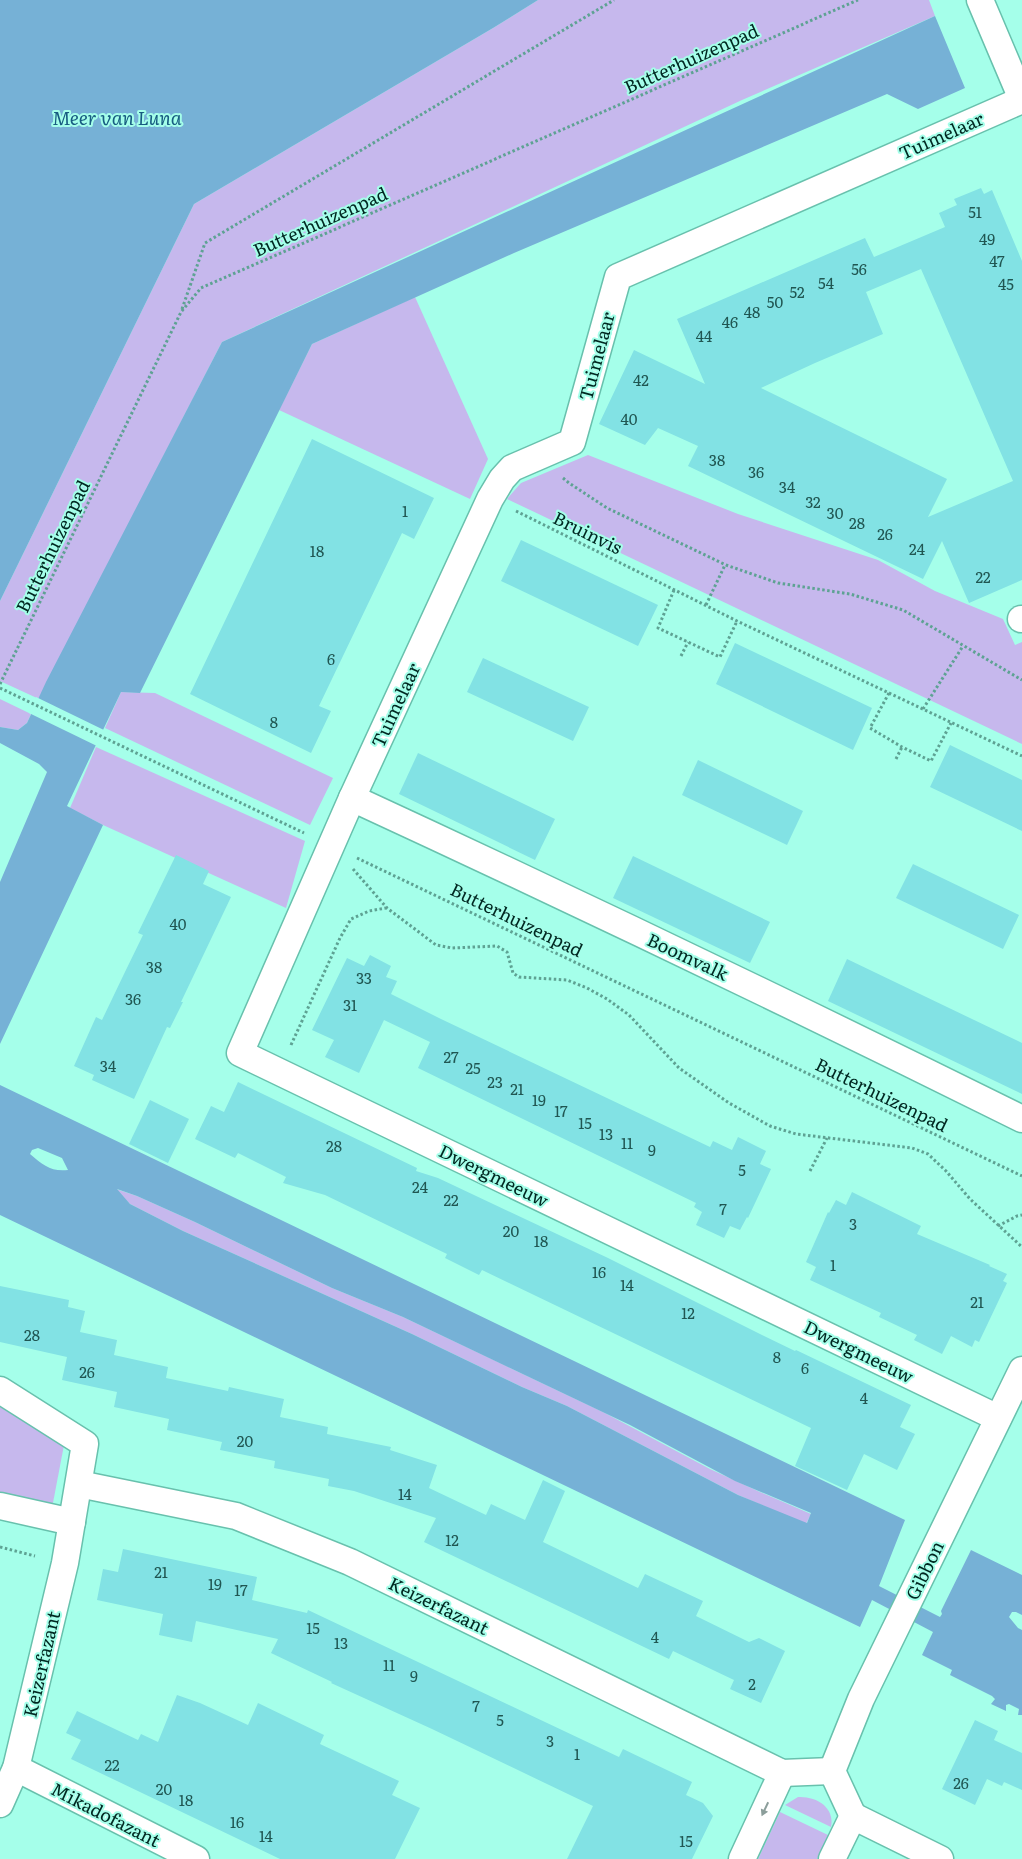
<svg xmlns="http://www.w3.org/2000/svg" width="1022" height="1859" font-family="Literata,serif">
<rect width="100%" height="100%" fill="#a5ffea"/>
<g fill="#c6b8ed">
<path d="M538 0H929L935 16 742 100 222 342 39 699 0 681V601L194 204 493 28Z"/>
<path d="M415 297 488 459 470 499 279 410 312 344Z"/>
<path d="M588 455 738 514 878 560 935 591 1003 619 1015 645 1022 642V744L507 499 521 483Z"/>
<path d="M121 692 155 693 333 778 310 825 105 728Z"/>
<path d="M0 699 31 714 27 723 18 730 0 727Z"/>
<path d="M96 747 305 841 286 908 103 825 70 808Z"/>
<path d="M116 1189 137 1196 195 1222 332 1288 403 1317 603 1412 710 1469 760 1492 811 1514 806 1524 738 1495 567 1406 522 1387 412 1334 183 1231 130 1204Z"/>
<path d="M0 1405 64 1445 52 1508 0 1495Z"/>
<path d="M798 1797C816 1796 835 1807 831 1827L785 1805Z"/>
<path d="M780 1812 828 1835 817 1859H758Z"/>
</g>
<g fill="#76b1d6" fill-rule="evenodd">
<path d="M0 0H538L493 28 194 204 0 601Z"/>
<path d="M935 16 965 88 918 109 887 94 514 253 312 344 140 693 121 692 67 806 103 825 0 1044V882L47 772 39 764 0 743V727L18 730 27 723 46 682 222 342Z"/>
<path d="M0 1085 905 1520 879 1586 940 1617 942 1614 941 1611 971 1550 1022 1575V1615L1016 1612H1012L1009 1617 1018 1628 1022 1630V1715H1018L1019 1709 1009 1704 1006 1705V1711L991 1704 995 1699 992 1696 950 1675 952 1670 922 1655 933 1632 872 1600 860 1627 0 1215ZM38 1148 62 1158 68 1170C51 1172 43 1165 30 1154L32 1150ZM117 1189 137 1196 195 1222 332 1288 403 1317 630 1425 735 1481 811 1513 807 1523 738 1495 567 1406 522 1387 412 1334 183 1231 130 1204Z"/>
</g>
<path fill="#a5ffea" d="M36 697 106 731 99 747 29 713Z"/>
<g fill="#82e2e4" fill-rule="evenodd">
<path d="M981 188 984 194 992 190 1022 261V580L969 603 942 541 923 579 688 466 698 446 658 428 645 445 599 424 634 350 705 384 677 319 865 238 874 257 945 227 939 213 957 205 954 199ZM921 269 1013 481 928 517 947 479 761 388 815 363 883 334 866 292Z"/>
<path d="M312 439 434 498 414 539 402 533 319 706 331 711 311 753 190 694Z"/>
<path d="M521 540 658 605 638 646 501 581Z"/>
<path d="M735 643 872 708 853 750 716 684Z"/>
<path d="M483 658 589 707 573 741 467 692Z"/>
<path d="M950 745 1022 780V831L930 787Z"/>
<path d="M418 753 555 819 535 860 399 794Z"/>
<path d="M698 760 803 811 787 845 682 795Z"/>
<path d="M176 855 209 871 203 884 231 897 181 1002H183L170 1028 167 1027 134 1099 92 1080 94 1075 74 1066 96 1017 102 1020 124 974 143 935 138 933Z"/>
<path d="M633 856 770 922 750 963 613 898Z"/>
<path d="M913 864 1019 915 1003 949 896 898Z"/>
<path d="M370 955 391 966 386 977 397 981 391 994 441 1019 710 1147 713 1141 732 1150 738 1137 766 1151 760 1164 771 1169 748 1218 747 1217 740 1230 730 1226 724 1238 696 1225 702 1212 694 1207 696 1203 418 1068 430 1042 384 1020 359 1073 325 1057 334 1040 312 1030 347 958 364 966Z"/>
<path d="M847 959 1022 1043V1094L828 1001Z"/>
<path d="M238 1082 417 1168 416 1171 438 1178 608 1258 754 1331 795 1351 796 1350 911 1405 900 1427 915 1434 897 1470 864 1454 847 1490 795 1466 811 1428 482 1270 479 1275 445 1258 447 1254 325 1195 283 1183 286 1177 238 1153 235 1158 195 1139 211 1106 224 1112Z"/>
<path d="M150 1100 189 1119 168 1163 129 1144Z"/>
<path d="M852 1192 921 1226 917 1234 990 1265 989 1266 1007 1274 1003 1281 1007 1283 979 1342 975 1340 972 1347 951 1336 942 1354 914 1340 917 1335 879 1317 881 1313 810 1280 816 1267 806 1262 828 1212 829 1213 836 1200 846 1205Z"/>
<path d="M0 1286 69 1300 68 1307 85 1311 80 1332 117 1340 114 1355 168 1367 166 1378 228 1391 229 1387 284 1399 280 1417 328 1427 327 1434 391 1447 390 1450 437 1465 429 1488 486 1515 491 1504 525 1520 543 1480 565 1491 543 1542 638 1588 645 1574 703 1601 696 1616 749 1642 759 1638 785 1651 761 1703 730 1689 734 1680 673 1651 669 1659 424 1542 436 1518 354 1491 328 1486 329 1479 274 1468 275 1461 220 1450 222 1442 167 1430 169 1419 114 1407 117 1392 62 1380 67 1357 0 1342Z"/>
<path d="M123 1549 257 1577 252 1600 307 1613 308 1610 619 1757 623 1749 692 1782 686 1795 703 1803 713 1816 692 1859H567L593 1806 432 1729 331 1683 332 1682 271 1653 278 1639 196 1621 192 1642 159 1635 163 1614 97 1600 103 1569 118 1572Z"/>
<path d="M177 1695 200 1703 248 1725 258 1703 324 1735 320 1744 399 1781 392 1795 420 1808 395 1859H280L71 1759 81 1740 66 1733 77 1711 138 1740 141 1734 158 1742Z"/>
<path d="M975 1720 998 1731 994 1740 1022 1753V1790L1004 1782 1002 1786 987 1779 975 1805 942 1789Z"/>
</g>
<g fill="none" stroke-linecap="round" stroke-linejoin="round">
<g stroke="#68c1ad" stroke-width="29">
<g id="street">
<path d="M980 0 1022 99"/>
<path d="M1021 619H1022"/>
<path d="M352 798C577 902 800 1009 1022 1119"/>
<path d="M0 1390 85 1444 65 1563 16 1768 0 1804"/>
<path d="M998 1418 240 1053 352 798 490 499 502 479 512 468 572 442 618 277 1022 100"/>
<path d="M79 1484 236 1516 350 1562 782 1773 832 1771"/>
<path d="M0 1506 72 1522"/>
<path d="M16 1768 196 1859"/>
<path d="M853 1816 832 1771 861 1699 1022 1370"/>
<path d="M853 1816 940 1859"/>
<path d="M742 1859 782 1773"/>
<path d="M832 1859 853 1816"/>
</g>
</g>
<g stroke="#5ea293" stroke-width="3" stroke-dasharray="2.5 2.5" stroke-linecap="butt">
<path d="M182 309 205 243 614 0"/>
<path d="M563 478 569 483 607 508 726 565 778 583 850 594 903 610 1022 680"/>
<path d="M516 511 737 621 1022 756"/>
<path d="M674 590 658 628 720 657 737 621"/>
<path d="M706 605 725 565"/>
<path d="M681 656 688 642"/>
<path d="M0 684 181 312 201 288 858 0"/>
<path d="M0 688 304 833"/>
<path d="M889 693 870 728 902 747 931 761 951 723"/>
<path d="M923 709 963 646"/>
<path d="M896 759 902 747"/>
<path d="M357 858 1022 1176"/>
<path d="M353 869 387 908 436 945 452 948 497 946 507 952 513 973 519 977 567 980 587 988 607 999 629 1015 679 1068 729 1103 770 1126 796 1134 912 1148 928 1154 946 1171 970 1199 1022 1247"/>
<path d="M291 1045 340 938 351 919 369 911 386 908"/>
<path d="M810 1171 827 1138"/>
<path d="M998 1226 1017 1216 1022 1215"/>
<path d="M0 1547 35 1556"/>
</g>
<use href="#street" stroke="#fff" stroke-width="26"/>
</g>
<defs><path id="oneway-solid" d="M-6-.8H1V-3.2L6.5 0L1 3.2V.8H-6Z" transform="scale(1.25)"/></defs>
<use fill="#8c9e9b" href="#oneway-solid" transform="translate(765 1809) rotate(115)"/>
<g text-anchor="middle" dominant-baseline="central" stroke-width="4" stroke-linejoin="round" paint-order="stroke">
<g font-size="15" fill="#205652">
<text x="975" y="211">51</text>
<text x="987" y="238">49</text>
<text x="997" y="260">47</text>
<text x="859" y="268">56</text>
<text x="826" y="282">54</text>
<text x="1006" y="283">45</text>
<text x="797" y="291">52</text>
<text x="775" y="301">50</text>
<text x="752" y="311">48</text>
<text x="730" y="321">46</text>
<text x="704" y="335">44</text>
<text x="641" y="379">42</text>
<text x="629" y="418">40</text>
<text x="717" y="459">38</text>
<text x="756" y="471">36</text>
<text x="787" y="486">34</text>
<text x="813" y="501">32</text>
<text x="405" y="510">1</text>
<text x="835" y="512">30</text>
<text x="857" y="522">28</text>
<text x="885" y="533">26</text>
<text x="917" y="548">24</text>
<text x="317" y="550">18</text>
<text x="983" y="576">22</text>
<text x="331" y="658">6</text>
<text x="274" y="721">8</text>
<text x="178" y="923">40</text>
<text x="154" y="966">38</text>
<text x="364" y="977">33</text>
<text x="133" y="998">36</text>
<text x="350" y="1004">31</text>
<text x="451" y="1056">27</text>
<text x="108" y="1065">34</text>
<text x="473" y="1067">25</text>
<text x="495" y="1081">23</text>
<text x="517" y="1088">21</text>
<text x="539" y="1099">19</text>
<text x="561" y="1110">17</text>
<text x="585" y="1122">15</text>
<text x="606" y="1133">13</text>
<text x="627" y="1142">11</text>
<text x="334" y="1145">28</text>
<text x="652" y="1149">9</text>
<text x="742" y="1169">5</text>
<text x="420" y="1186">24</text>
<text x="451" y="1199">22</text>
<text x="723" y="1208">7</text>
<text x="853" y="1223">3</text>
<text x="511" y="1230">20</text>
<text x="541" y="1240">18</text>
<text x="833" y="1264">1</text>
<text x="599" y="1271">16</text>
<text x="627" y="1284">14</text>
<text x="977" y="1301">21</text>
<text x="688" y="1312">12</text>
<text x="32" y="1334">28</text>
<text x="777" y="1356">8</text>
<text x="805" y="1367">6</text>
<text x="87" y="1371">26</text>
<text x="864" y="1397">4</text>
<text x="245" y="1440">20</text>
<text x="405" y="1493">14</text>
<text x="452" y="1539">12</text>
<text x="161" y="1571">21</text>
<text x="215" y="1583">19</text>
<text x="241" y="1589">17</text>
<text x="313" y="1627">15</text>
<text x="655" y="1636">4</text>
<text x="341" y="1642">13</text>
<text x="389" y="1664">11</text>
<text x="414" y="1675">9</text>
<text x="752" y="1683">2</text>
<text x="476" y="1705">7</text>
<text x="500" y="1719">5</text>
<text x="550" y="1740">3</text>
<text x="577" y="1753">1</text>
<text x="112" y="1764">22</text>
<text x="961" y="1782">26</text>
<text x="164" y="1788">20</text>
<text x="186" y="1799">18</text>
<text x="237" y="1821">16</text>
<text x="266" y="1835">14</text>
<text x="686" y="1840">15</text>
</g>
<g font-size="18" fill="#002821" stroke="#a5ffea">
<text transform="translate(691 58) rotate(-24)">Butterhuizenpad</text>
<text transform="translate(941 135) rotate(-24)">Tuimelaar</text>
<text transform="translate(320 221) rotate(-24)">Butterhuizenpad</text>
<text transform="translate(596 356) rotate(-75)">Tuimelaar</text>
<text transform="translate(588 532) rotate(26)">Bruinvis</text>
<text transform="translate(52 546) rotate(-64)">Butterhuizenpad</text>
<text transform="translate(395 705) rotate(-65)">Tuimelaar</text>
<text transform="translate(517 919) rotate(26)">Butterhuizenpad</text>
<text transform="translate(688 956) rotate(25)">Boomvalk</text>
<text transform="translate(882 1094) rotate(26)">Butterhuizenpad</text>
<text transform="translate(494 1175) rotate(26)">Dwergmeeuw</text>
<text transform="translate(859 1351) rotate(26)">Dwergmeeuw</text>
<text transform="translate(924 1570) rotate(-64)">Gibbon</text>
<text transform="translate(439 1605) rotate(26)">Keizerfazant</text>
<text transform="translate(41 1664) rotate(-77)">Keizerfazant</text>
<text transform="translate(106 1814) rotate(27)">Mikadofazant</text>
</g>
<g font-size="19" font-style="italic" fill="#175c81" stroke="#a5ffea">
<text x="117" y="117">Meer van Luna</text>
</g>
</g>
</svg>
